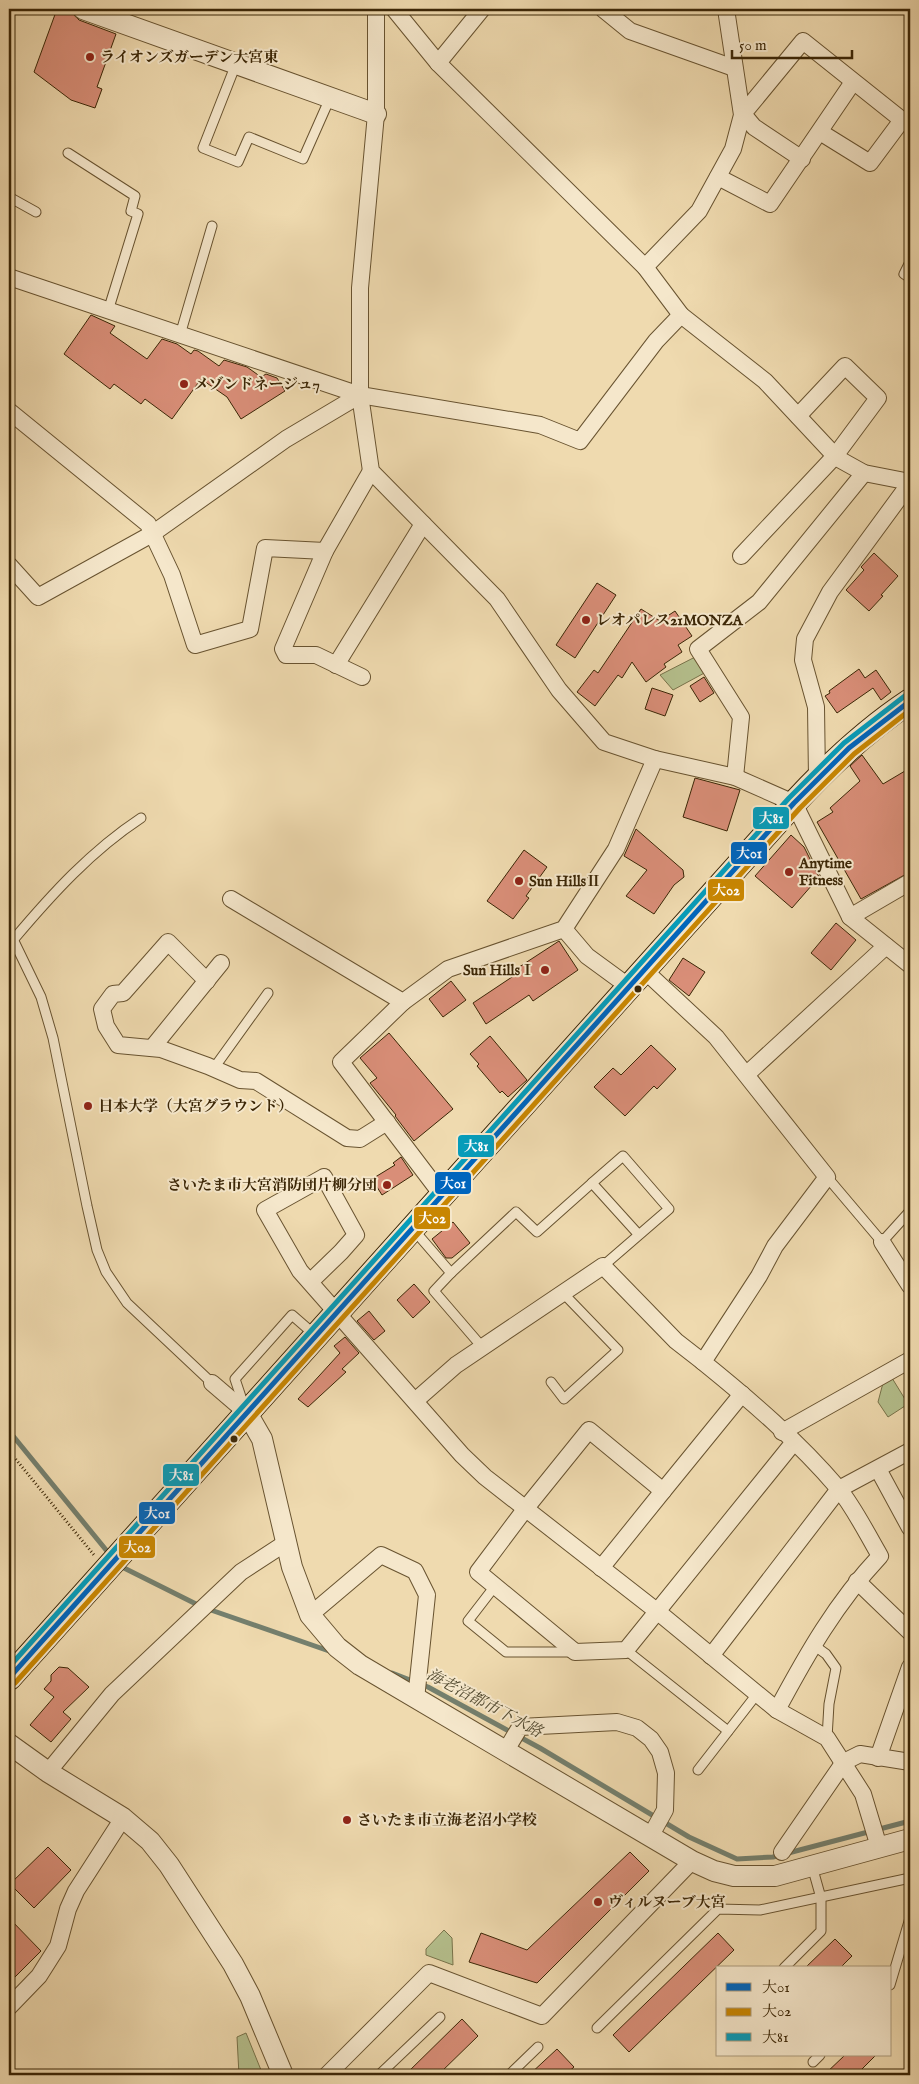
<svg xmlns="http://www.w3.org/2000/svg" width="919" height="2084" font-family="'IM FELL English','Noto Serif JP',serif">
<rect width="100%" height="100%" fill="#efdaaf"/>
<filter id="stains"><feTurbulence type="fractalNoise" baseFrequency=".004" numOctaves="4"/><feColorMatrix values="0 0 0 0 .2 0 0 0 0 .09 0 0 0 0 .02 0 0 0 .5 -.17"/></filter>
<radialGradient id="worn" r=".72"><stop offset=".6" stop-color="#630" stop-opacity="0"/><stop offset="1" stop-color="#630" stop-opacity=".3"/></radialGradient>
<g fill="#b5c08d" stroke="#78734a">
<path d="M699 655 708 671 673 690 660 675Z"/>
<path d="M892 1378 908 1404 888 1417 878 1402 883 1383Z"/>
<path d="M444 1930 452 1938 453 1965 426 1955V1949Z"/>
<path d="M246 2033 263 2075H239L237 2037Z"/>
</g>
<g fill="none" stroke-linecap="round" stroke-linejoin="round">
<g stroke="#747f6d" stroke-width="5">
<path d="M9 1431 111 1556"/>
<path d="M118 1565 200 1606"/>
<path d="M208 1609 332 1652"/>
<path d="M392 1673 428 1687 540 1748 689 1837 737 1859 773 1857 910 1821"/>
</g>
</g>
<g fill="#d98e78" stroke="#3b2606">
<path d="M57 9 73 14 79 20 116 34 97 87 102 89 95 108 71 100 34 72Z"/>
<path d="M91 315 115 326 110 333 147 359 162 339 177 344 191 354 194 350 198 351 219 366 224 360 247 367 261 377 266 374 277 378 285 391 241 419 227 397 201 379 172 419 145 399 141 404 114 384 110 389 64 354Z"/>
<path d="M874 553 898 576 881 595 883 596 869 611 846 590 864 570 861 567Z"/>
<path d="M597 583 616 595 575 658 556 645Z"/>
<path d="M641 609 660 621 675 611 692 636 678 645 682 652 664 664 666 667 646 682 632 662 622 678 618 675 595 706 577 692 594 670 598 673Z"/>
<path d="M859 669 865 678 876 670 891 692 881 700 873 688 837 713 825 696 830 693 829 691Z"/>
<path d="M704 677 714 693 700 702 690 686Z"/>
<path d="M652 688 673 695 665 716 645 709Z"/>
<path d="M862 755 883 784 910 768V872L861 899 817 822 833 812 830 808 860 781 850 766Z"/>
<path d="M695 778 740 790 727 831 683 817Z"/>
<path d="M636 829 683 870 684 877 674 885 654 914 626 896 647 870 624 856Z"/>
<path d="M791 835 804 847 819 877 792 908 755 876Z"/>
<path d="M524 850 547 867 526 896 529 898 513 919 487 901Z"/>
<path d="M836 923 856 940 831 970 811 953Z"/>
<path d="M559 941 578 970 533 1001 529 995 486 1024 473 1003 515 975 513 971Z"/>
<path d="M683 958 705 972 689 996 669 980Z"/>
<path d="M451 981 466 1000 443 1017 429 999Z"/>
<path d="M389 1033 453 1109 414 1141 395 1116 396 1115 370 1083 377 1078 360 1058Z"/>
<path d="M490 1036 527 1080 508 1097 502 1091 500 1093 477 1066 479 1064 470 1054Z"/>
<path d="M651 1045 676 1069 657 1089 654 1086 625 1116 594 1087 613 1068 621 1075Z"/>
<path d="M401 1157 413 1175 382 1195 372 1179 395 1165 393 1163Z"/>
<path d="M453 1222 470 1243 452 1258H446L432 1239Z"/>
<path d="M414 1284 430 1302 413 1318 397 1300Z"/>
<path d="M369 1311 385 1331 374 1340 357 1321Z"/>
<path d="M345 1337 359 1353 342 1369 346 1372 308 1407 298 1399 340 1353 334 1346Z"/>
<path d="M59 1667 68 1668 89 1687 63 1712 71 1719 51 1742 30 1725 54 1697 44 1689 51 1681V1675Z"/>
<path d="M48 1847 71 1870 34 1908 10 1884Z"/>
<path d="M630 1852 649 1871 537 1983 469 1962 481 1933 527 1950Z"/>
<path d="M9 1918 41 1951 9 1983Z"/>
<path d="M718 1933 734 1950 629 2052 613 2035Z"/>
<path d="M835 1939 852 1956 840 1968H805Z"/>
<path d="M462 2019 478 2036 438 2075H405Z"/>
<path d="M557 2049 574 2067 565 2075H529Z"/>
<path d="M845 2055H876L856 2075H824Z"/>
</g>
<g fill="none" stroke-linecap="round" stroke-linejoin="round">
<g stroke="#685330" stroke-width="11">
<g id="service">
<path d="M236 64 203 148 238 162 249 137 303 159 330 98"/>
<path d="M68 153 135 196 131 211 138 214 108 311"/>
<path d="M9 197 36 212"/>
<path d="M910 262 904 274 910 278"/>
<path d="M180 335 212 226"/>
<path d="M9 931 41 997 53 1038 87 1206 97 1250 106 1272 127 1303 212 1383"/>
<path d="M14 939C52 894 91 851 141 818"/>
<path d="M214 1068 268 993"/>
<path d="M827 1177 882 1242 910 1211"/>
<path d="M413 1229 451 1273 434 1291 483 1348"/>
<path d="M603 1266 669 1209 623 1156 592 1183 639 1235"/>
<path d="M451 1273 516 1212 537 1232 592 1183"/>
<path d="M551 1382 564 1399 618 1350 563 1293"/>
<path d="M244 1406 235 1379 292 1315 315 1335"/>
<path d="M495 1586 468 1621 506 1652H575"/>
<path d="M812 1644 826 1654 836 1668 829 1704 827 1738"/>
<path d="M626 1650 728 1731"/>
<path d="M698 1770 757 1694"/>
<path d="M784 1968 821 1931V1898L812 1866"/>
<path d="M890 1985 910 1918"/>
<path d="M597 2028 718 1909 760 1910 910 1878"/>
<path d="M813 2062 820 2055"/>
<path d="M379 2075 440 2017"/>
<path d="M509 2075 538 2047"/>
</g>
</g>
<g stroke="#685330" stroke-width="18">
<g id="minor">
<path d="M376 9V114L360 288V395L371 471 497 599 559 690 604 742 655 759 735 777 794 803 850 917 910 965"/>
<path d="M394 9 438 63 645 267 681 315 765 381 837 458 864 473 910 482"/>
<path d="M603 9 630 31 734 68"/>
<path d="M438 63 482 9"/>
<path d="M802 159 754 127 744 115H742L803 41 902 120 870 163 820 132"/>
<path d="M718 177 770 204 853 82"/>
<path d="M645 267 699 211 733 149 742 115 726 9"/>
<path d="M9 277 360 395"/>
<path d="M9 411 148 524 172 575 195 645 250 629 265 548 325 551"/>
<path d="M741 556 835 456 878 398 845 366 798 416"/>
<path d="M9 565 38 597 152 534 286 439 360 395 540 425 580 441 656 341 681 315"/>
<path d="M336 665 423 524"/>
<path d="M362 677 316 655H286L283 649 325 551 371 471"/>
<path d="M735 777 741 717 698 649 759 602 864 473"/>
<path d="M817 778 816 707 803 660 805 639 830 592 910 483"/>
<path d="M231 899 403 1002 448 969 564 929 616 849 655 759"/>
<path d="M850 917 910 882"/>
<path d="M564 929 587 956 628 986"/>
<path d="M643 969 716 1037 827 1177 775 1246 759 1276 703 1362C750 1400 798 1441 838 1488 854 1507 867 1534 880 1556 836 1603 807 1654 777 1710"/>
<path d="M207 981 168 942 123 993 113 994 102 1009 106 1026 118 1045 161 1049 208 1066 240 1080 256 1081 347 1138 360 1139 387 1122"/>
<path d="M403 1002 341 1062 442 1195"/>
<path d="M152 1048 221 963"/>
<path d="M747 1074 886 946"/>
<path d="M882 1242 910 1286"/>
<path d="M310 1282 341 1252 356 1235 324 1177 265 1210 300 1271 462 1455 485 1477 658 1612 777 1710 827 1738 863 1794 879 1847"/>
<path d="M212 1383 247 1413"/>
<path d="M742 1394 663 1491 589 1430 526 1508 478 1572 575 1652 626 1650 794 1442"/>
<path d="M415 1401 456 1365 603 1266 676 1341 703 1362"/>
<path d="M782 1432 910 1360"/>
<path d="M878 1469 910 1528"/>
<path d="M601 1568 663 1491"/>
<path d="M857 1581 910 1632"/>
<path d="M310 1615 381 1555 415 1571 427 1595 416 1699"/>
<path d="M711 1656 839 1489 910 1451"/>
<path d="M505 1752 520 1727 617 1722 637 1728 651 1739 660 1752 666 1773 665 1810 650 1837"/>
<path d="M878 1758 910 1667"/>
<path d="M48 1772 112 1694 241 1572 287 1542"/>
<path d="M782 1852 844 1762 860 1754 910 1762"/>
<path d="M9 2007 39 1976 58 1946 68 1909 76 1891 123 1818"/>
<path d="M327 2075 429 1973 542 2016 692 1861"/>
</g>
</g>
<g stroke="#685330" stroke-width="22">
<g id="tertiary">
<path d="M83 9 376 114"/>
<path d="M247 1413 262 1439 292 1567 310 1615 337 1647 360 1665 692 1861 714 1871 734 1876H775L910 1839"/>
<path d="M9 1744 48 1772 123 1818 150 1841 169 1865 233 1964 250 1996 283 2075"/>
</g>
</g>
<g stroke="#3b2606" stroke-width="26">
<path id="secondary" d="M9 1678 794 803C830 764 866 730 910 701"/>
</g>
<path stroke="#3b2606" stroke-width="3" stroke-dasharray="1 2.5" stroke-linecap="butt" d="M9 1451 94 1555"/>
<use href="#service" stroke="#f5e7cb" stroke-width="9"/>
<use href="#minor" stroke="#f5e7cb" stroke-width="16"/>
<use href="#tertiary" stroke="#f5e7cb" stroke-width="20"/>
<use href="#secondary" stroke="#f5e7cb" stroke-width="24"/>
<g stroke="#f5e7cb" stroke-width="9">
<path id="bus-1" d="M9 1678 794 803 849 748 910 701"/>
</g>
<g stroke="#f5e7cb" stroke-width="9">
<path id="bus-2" d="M15 1683 800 808 854 754 910 710"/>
</g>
<g stroke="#f5e7cb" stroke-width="9">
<path id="bus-3" d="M9 1667 789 798 844 743 906 695"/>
</g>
<use href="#bus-1" stroke="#0065bd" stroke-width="5"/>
<use href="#bus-2" stroke="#c88602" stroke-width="5"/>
<use href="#bus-3" stroke="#069cba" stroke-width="5"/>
</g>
<g fill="#8f2418" stroke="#f5e7cb" stroke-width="2">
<circle cx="90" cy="57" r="5"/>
<circle cx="184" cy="384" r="5"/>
<circle cx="586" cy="620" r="5"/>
<circle cx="789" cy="872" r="5"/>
<circle cx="519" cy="881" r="5"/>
<circle cx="545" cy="970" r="5"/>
<circle cx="88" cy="1106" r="5"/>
<circle cx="387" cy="1185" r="5"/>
<circle cx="347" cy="1820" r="5"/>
<circle cx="598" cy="1902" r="5"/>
</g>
<g fill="#3b2606" stroke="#f5e7cb" stroke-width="2">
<circle cx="638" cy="989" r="4.5"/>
<circle cx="234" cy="1439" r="4.5"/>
</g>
<g text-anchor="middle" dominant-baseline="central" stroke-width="4" stroke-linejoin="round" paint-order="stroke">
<g font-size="15" font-weight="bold" fill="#3b2606" stroke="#f5e7cb" text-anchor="start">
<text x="100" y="57">ライオンズガーデン大宮東</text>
<text x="194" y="384">メゾンドネージュ7</text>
<text x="596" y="620">レオパレス21MONZA</text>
<text x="799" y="863">Anytime<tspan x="799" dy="17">Fitness</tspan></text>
<text x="529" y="881">Sun HillsⅡ</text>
<text x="535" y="970" text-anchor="end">Sun HillsⅠ</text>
<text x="98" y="1106">日本大学（大宮グラウンド）</text>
<text x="377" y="1185" text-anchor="end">さいたま市大宮消防団片柳分団</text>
<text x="357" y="1820">さいたま市立海老沼小学校</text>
<text x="608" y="1902">ヴィルヌーブ大宮</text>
</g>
<g font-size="16" font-style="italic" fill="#534b31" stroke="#f5e7cb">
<text transform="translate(484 1704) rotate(28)">海老沼都市下水路</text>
</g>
</g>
<g stroke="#f5e7cb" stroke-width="2">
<rect x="752" y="806" width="38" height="24" rx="5" fill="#069cba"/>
<rect x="730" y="841" width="38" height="24" rx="5" fill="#0065bd"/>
<rect x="707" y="878" width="38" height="24" rx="5" fill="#c88602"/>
<rect x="457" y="1134" width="38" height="24" rx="5" fill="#069cba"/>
<rect x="434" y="1171" width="38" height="24" rx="5" fill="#0065bd"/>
<rect x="413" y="1206" width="38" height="24" rx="5" fill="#c88602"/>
<rect x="162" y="1463" width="38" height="24" rx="5" fill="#069cba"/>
<rect x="138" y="1501" width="38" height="24" rx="5" fill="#0065bd"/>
<rect x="118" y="1535" width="38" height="24" rx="5" fill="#c88602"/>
</g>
<g font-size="14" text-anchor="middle" font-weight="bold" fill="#fff">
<text x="771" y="823">大81</text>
<text x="749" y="858">大01</text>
<text x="726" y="895">大02</text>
<text x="476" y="1151">大81</text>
<text x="453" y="1188">大01</text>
<text x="432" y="1223">大02</text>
<text x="181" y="1480">大81</text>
<text x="157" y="1518">大01</text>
<text x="137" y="1552">大02</text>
</g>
<rect width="919" height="2084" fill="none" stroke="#efdaaf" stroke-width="30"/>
<rect x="10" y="10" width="899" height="2064" fill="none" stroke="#3b2606" stroke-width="2.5"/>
<rect x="15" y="15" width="889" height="2054" fill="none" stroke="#3b2606"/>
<rect x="716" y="1966" width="175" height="90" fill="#f5e7cb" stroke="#ab9a7c"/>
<rect x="726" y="1983" width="25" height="8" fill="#0065bd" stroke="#ab9a7c"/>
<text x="762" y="1992" font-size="15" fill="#3b2606">大01</text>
<rect x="726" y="2008" width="25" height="8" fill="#c88602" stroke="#ab9a7c"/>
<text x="762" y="2016" font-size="15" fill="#3b2606">大02</text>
<rect x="726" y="2033" width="25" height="8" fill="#069cba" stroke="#ab9a7c"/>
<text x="762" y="2042" font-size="15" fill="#3b2606">大81</text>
<path d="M732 50v8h120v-8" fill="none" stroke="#3b2606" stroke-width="2.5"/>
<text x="739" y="50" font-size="15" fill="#3b2606" stroke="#f5e7cb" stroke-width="4" paint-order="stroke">50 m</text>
<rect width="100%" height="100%" filter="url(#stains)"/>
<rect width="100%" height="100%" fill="url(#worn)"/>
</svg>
